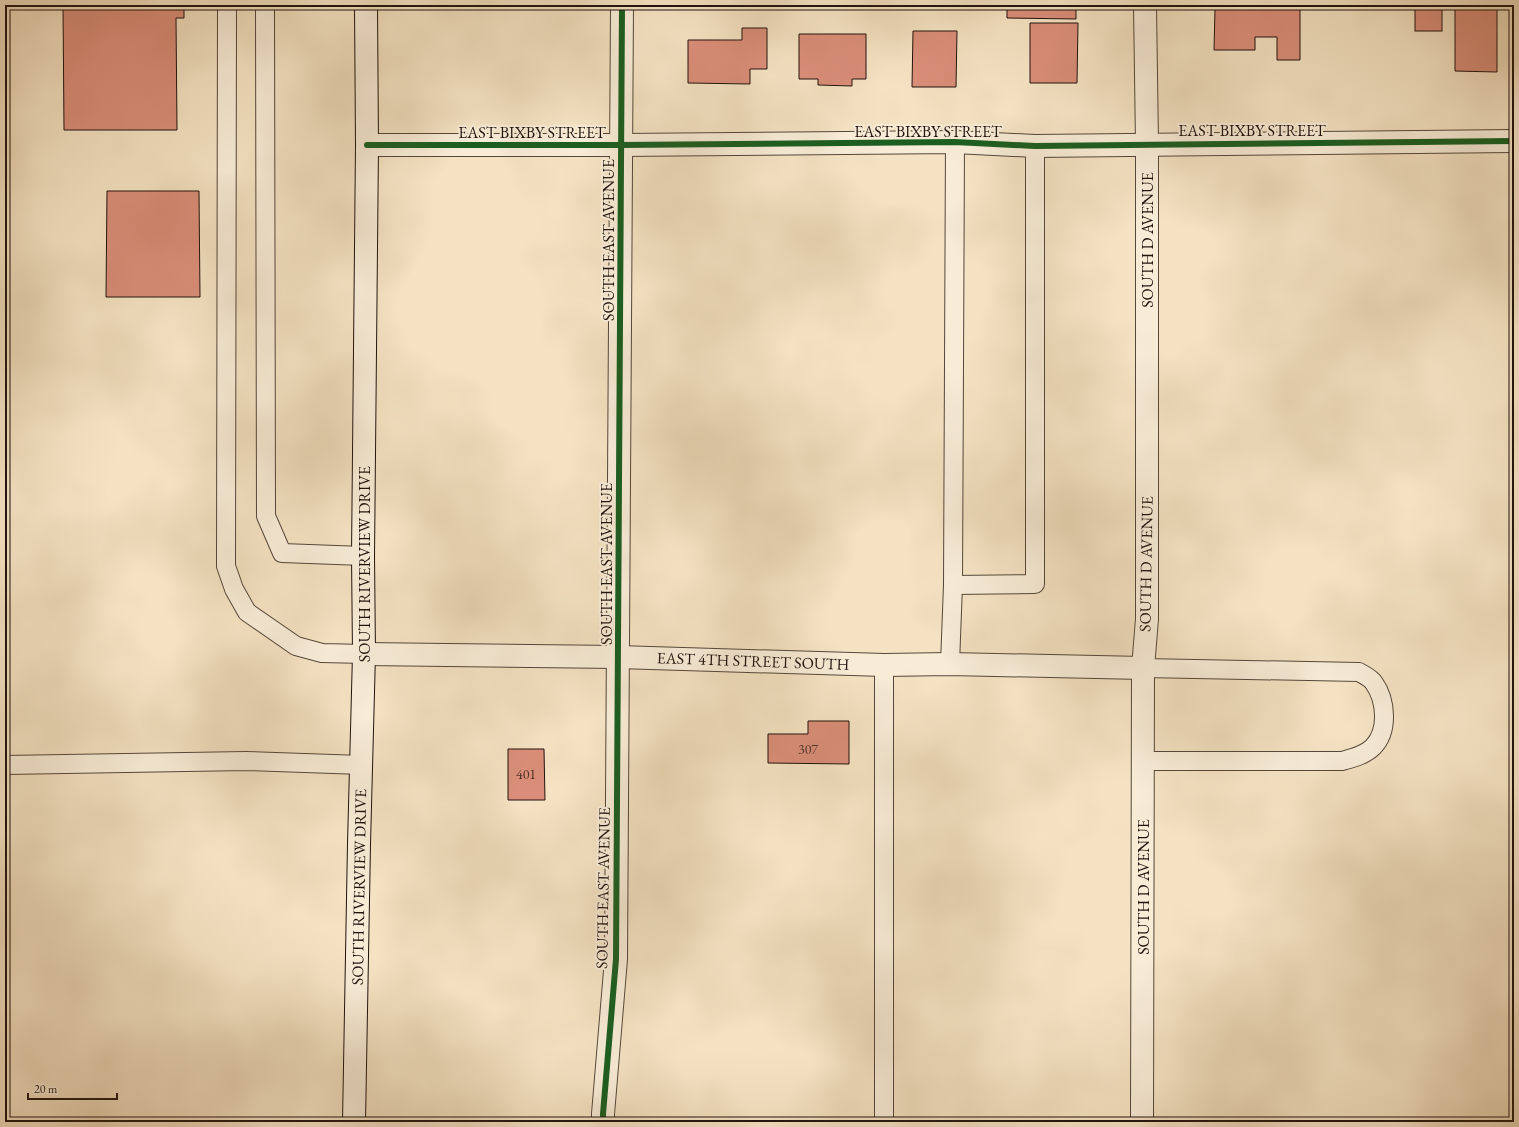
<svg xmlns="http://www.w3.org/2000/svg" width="1519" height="1127" font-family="'EB Garamond',serif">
<rect width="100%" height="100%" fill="#f4e2c2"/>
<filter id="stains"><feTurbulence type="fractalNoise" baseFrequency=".005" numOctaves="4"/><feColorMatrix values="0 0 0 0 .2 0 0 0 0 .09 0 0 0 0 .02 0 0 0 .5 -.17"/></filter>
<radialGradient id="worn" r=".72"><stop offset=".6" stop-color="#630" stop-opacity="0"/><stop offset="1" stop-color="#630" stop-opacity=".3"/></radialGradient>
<g fill="#da8e79" stroke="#20130e">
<path d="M63 5H184V18H176L177 130H64Z"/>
<path d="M1007 5H1076V19L1007 18Z"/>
<path d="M1277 5H1300V60H1277V37H1255V50H1214L1215 9H1277Z"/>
<rect x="1415" y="5" width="27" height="26"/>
<path d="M1455 5H1497V72L1455 71Z"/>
<path d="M1030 23H1078L1077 83H1030Z"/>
<path d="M742 28H767V69H750V84L688 83V40H742Z"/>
<path d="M913 31H957L956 87H912Z"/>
<path d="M799 34H866V79H852V86L818 85V79H799Z"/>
<path d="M107 191H199L200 297H106Z"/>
<path d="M808 721H849V764L768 763V734H808Z"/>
<path d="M508 749H544L545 800H508Z"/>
</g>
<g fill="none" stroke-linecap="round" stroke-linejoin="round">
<g stroke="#55473b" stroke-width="20">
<g id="lane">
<path d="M227 5 226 566 234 589 247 612 296 646 322 653 364 654"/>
<path d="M265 5 266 516 282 553 363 556"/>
<path d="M955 142 953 585 1035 584V146"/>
<path d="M950 664 953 585"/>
<path d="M1143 668 1359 672C1364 675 1371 678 1374 683 1386 700 1389 731 1373 747 1365 755 1353 758 1342 761H1143"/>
<path d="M5 765 246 761 362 765"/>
<path d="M884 1122V665"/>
</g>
</g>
<g stroke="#55473b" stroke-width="24">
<g id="street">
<path d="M367 145H621L955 142 1035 146 1514 141"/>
<path d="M364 654 618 657 884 665 950 664 1143 668"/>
<path d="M603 1122V1114L616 959 622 5"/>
<path d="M1142 1122 1143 668 1147 619V144L1145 5"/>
</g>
</g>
<g stroke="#20130e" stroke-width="24">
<path id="secondary" d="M354 1122 359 844 364 654 363 556 367 145 366 5"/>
</g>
<use href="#lane" stroke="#f8ecd7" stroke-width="18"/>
<use href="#street" stroke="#f8ecd7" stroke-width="22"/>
<use href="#secondary" stroke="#f8ecd7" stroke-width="22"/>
<g stroke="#f8ecd7" stroke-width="8">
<g id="cycleway">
<path d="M367 145H621L955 142 1035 146 1514 141"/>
<path d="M603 1122V1114L616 959 622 5"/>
</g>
</g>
<use href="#cycleway" stroke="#1b5e20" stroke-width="6"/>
</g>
<g text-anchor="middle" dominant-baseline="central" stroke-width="4" stroke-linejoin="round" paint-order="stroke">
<g font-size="14" fill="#4e3229">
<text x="808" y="749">307</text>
<text x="526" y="774">401</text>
</g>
<g font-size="16" fill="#20130e" stroke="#f8ecd7">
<text x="1252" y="130">EAST BIXBY STREET</text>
<text x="928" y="131">EAST BIXBY STREET</text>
<text x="532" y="132">EAST BIXBY STREET</text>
<text transform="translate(608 240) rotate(-90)">SOUTH EAST AVENUE</text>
<text transform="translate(1147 240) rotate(-90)">SOUTH D AVENUE</text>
<text transform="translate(364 564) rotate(-90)">SOUTH RIVERVIEW DRIVE</text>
<text transform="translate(606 564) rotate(-90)">SOUTH EAST AVENUE</text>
<text transform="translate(1146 564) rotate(-89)">SOUTH D AVENUE</text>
<text transform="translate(753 661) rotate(2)">EAST 4TH STREET SOUTH</text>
<text transform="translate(359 887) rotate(-89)">SOUTH RIVERVIEW DRIVE</text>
<text transform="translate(1143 887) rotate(-90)">SOUTH D AVENUE</text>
<text transform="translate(603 888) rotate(-89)">SOUTH EAST AVENUE</text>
</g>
</g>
<rect width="1519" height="1127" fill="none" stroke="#f4e2c2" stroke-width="20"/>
<rect x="6" y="6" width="1507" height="1115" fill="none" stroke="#20130e" stroke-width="2"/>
<rect x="10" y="10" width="1499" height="1107" fill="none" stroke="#20130e"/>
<path d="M28 1093v6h89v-6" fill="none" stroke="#20130e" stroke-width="2"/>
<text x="34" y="1093" font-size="12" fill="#20130e" stroke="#f8ecd7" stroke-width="3" paint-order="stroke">20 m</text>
<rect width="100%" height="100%" filter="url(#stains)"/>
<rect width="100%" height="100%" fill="url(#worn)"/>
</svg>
